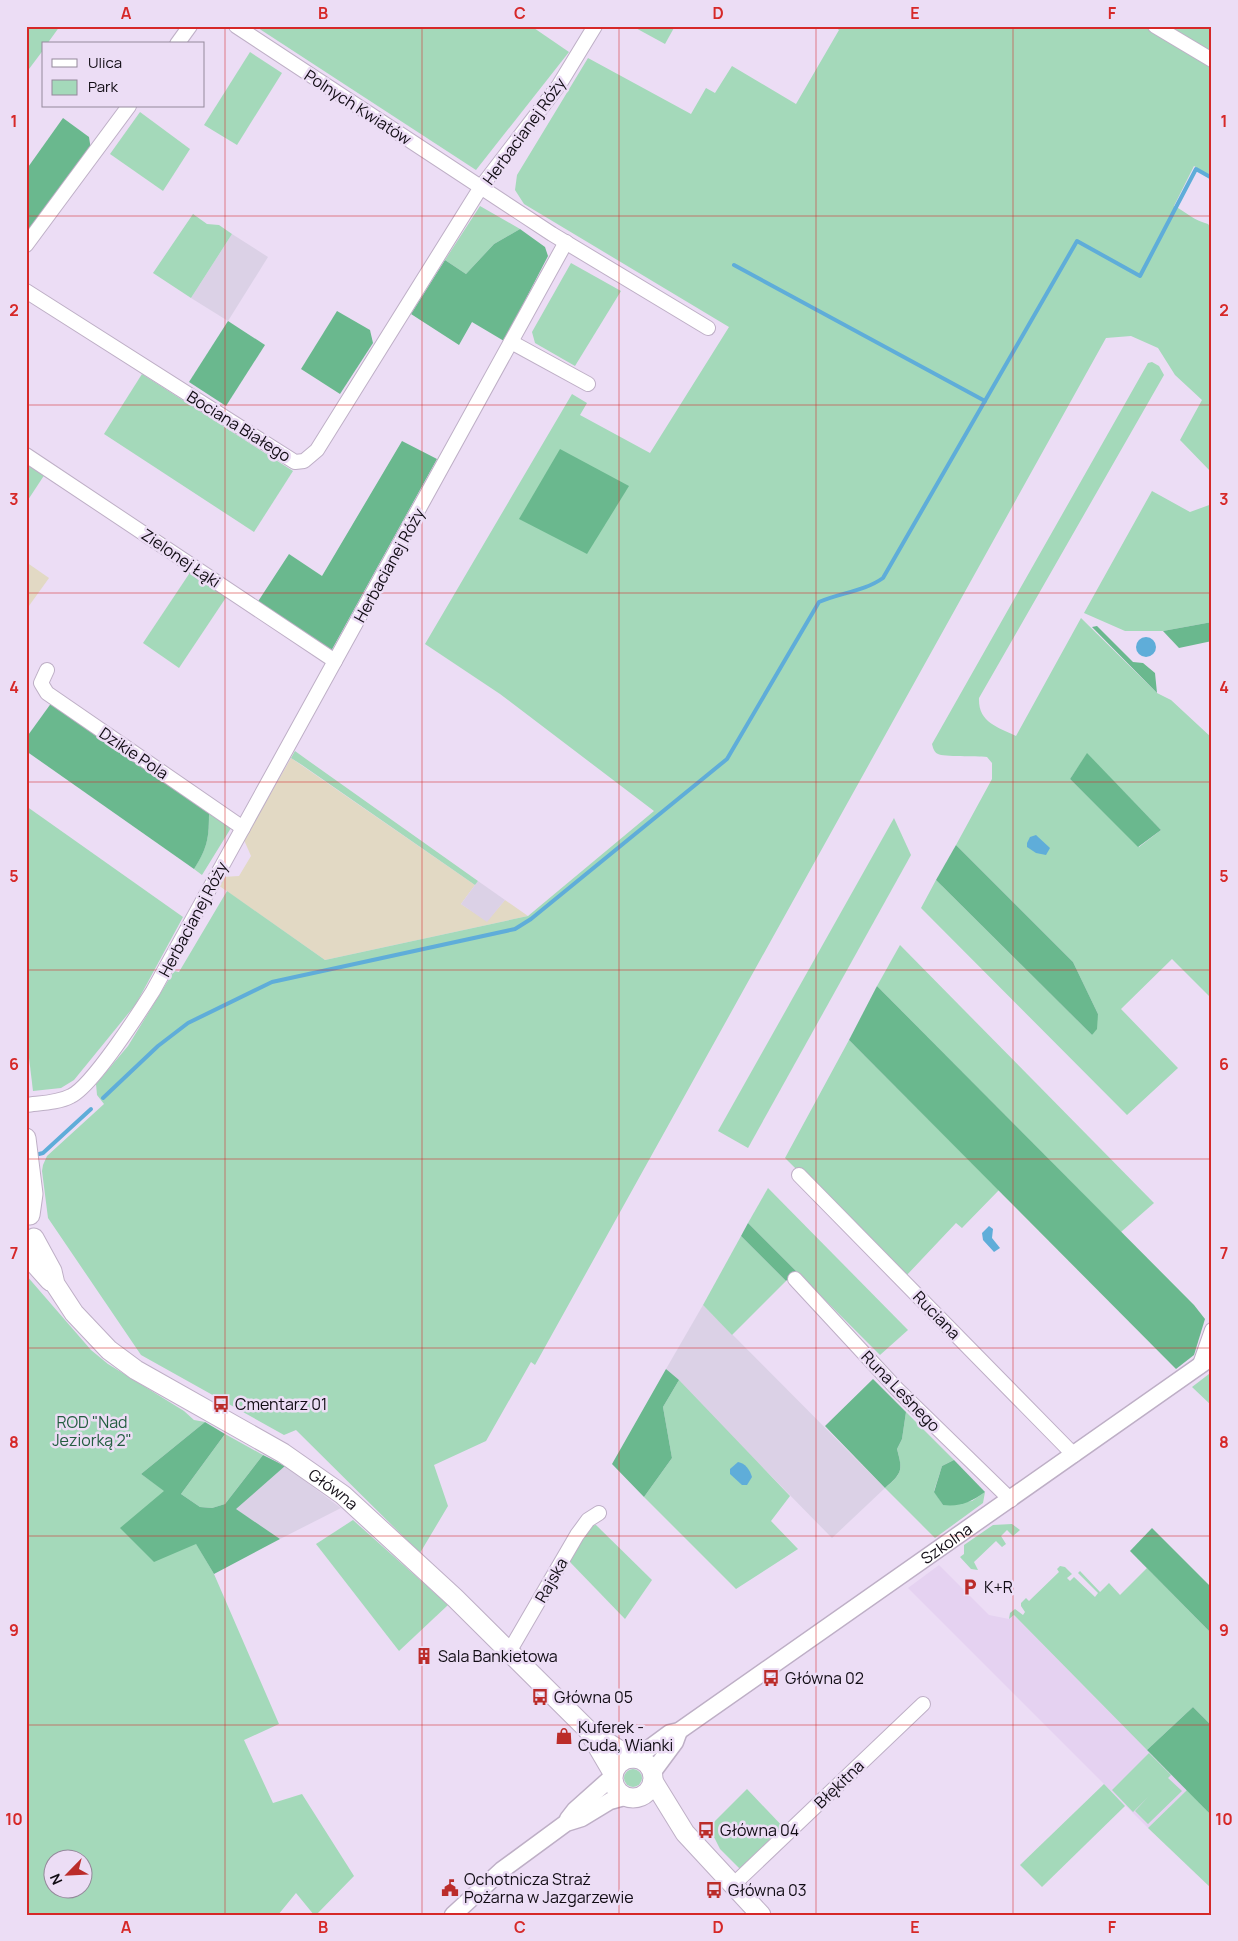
<svg xmlns="http://www.w3.org/2000/svg" width="1238" height="1941" font-family="Manrope,sans-serif">
<rect width="100%" height="100%" fill="#ecddf5"/>
<g fill="#e2d9c4">
<path d="M26 562 49 578 26 610Z"/>
<path d="M291 758 475 885 461 904 487 921 505 900 528 916 325 960 218 885 222 877 239 876 251 856 244 840Z"/>
</g>
<g fill="#dbd1e6">
<path d="M232 234 268 257 228 321 191 298Z"/>
<path d="M478 881 505 900 487 922 461 904Z"/>
<path d="M703 1305 885 1488 832 1538 666 1369Z"/>
<path d="M285 1466 341 1508 280 1539 235 1509Z"/>
</g>
<path fill="#e5d2f1" d="M939 1565 989 1615 1009 1619 1014 1615 1187 1790 1148 1828 908 1588Z"/>
<g fill="#a4d9ba" fill-rule="evenodd">
<path d="M26 26H60L47 44H44V49L26 73Z"/>
<path d="M255 26H531L569 52 476 170Z"/>
<path d="M632 26H675L665 44Z"/>
<path d="M834 26H1146L1212 66V178L1194 166 1174 206C1188 213 1193 220 1208 224L1212 230V473L1180 440 1202 400 1175 375 1158 348 1131 336 1106 338 535 1365 531 1362 486 1441 434 1465 448 1506 420 1553 296 1430 284 1435 141 1355 48 1218 42 1171 43 1165 47 1156 104 1104 97 1095 96 1084 128 1046 174 971 179 972 227 891 325 960 528 916 654 811 500 694 425 644 572 394 587 403 580 415 650 453 729 327 524 204 515 190 517 175 588 58 691 114 706 88 715 93 732 66 796 104 839 30Z"/>
<path d="M1161 26H1212V56Z"/>
<path d="M250 52 282 73 237 145 204 125Z"/>
<path d="M140 112 190 149 163 191 110 154Z"/>
<path d="M480 206 520 229 494 244 466 274 445 260Z"/>
<path d="M193 214 207 224 219 225 232 234 191 298 153 273Z"/>
<path d="M571 263 621 291 575 366 535 343 532 332Z"/>
<path d="M1152 362 1159 366 1164 375 979 698C978 722 997 727 1016 736L1081 618 1157 693 1171 700 1212 738V999L1172 959 1121 1009 1178 1068 1127 1115 921 908 936 880 1092 1035 1098 1014 1073 962 956 845 992 779V763L987 757C977 756 943 757 938 754 934 752 933 748 932 744L1148 363ZM1087 754 1161 830 1139 847 1070 779Z"/>
<path d="M142 374 293 471 254 532 104 434Z"/>
<path d="M26 461 45 474 26 503Z"/>
<path d="M1152 491 1190 512 1212 504V622L1163 631H1125L1084 613Z"/>
<path d="M191 571 227 596 179 668 143 643Z"/>
<path d="M295 751 306 759 478 881 475 885 302 765 291 758Z"/>
<path d="M26 806 183 917 136 1004 74 1080 61 1088 33 1091 26 1033Z"/>
<path d="M209 811 231 828 202 875 194 869C208 847 209 837 209 811Z"/>
<path d="M894 818 911 855 748 1148 718 1131Z"/>
<path d="M900 945 1154 1203 1121 1232 877 986Z"/>
<path d="M849 1040 999 1190 962 1228 956 1223 905 1277 785 1158Z"/>
<path d="M768 1188 908 1330 880 1355 748 1223Z"/>
<path d="M741 1236 786 1281 732 1335 703 1305Z"/>
<path d="M26 1275 91 1350 108 1364 184 1411 194 1420 205 1422 141 1474 165 1491 214 1574 279 1724 244 1740 273 1803 302 1794 354 1876 316 1915H314L296 1893 278 1915H26ZM52 1858H82V1888H52Z"/>
<path d="M1209 1374 1212 1377V1406L1192 1387Z"/>
<path d="M679 1380 790 1496 771 1521 798 1549 736 1589 644 1497 672 1458 663 1407Z"/>
<path d="M906 1412 954 1460 942 1466 934 1491 943 1505 972 1501 985 1492 983 1503 935 1538 885 1488C902 1473 903 1471 897 1449L902 1439Z"/>
<path d="M225 1434 263 1455 225 1504 212 1508 200 1507 181 1494Z"/>
<path d="M353 1520 448 1605 399 1651 316 1544Z"/>
<path d="M1012 1524 1020 1530 1013 1536 1007 1530 1001 1536 1006 1544 1002 1547 996 1541 974 1562 978 1570 971 1569 960 1557 964 1554V1545L993 1525Z"/>
<path d="M596 1525 652 1580 625 1619 568 1560 588 1526Z"/>
<path d="M1060 1566 1065 1567 1072 1574 1067 1578 1070 1581 1074 1577 1095 1597 1098 1593 1078 1573 1080 1571 1100 1592 1109 1583 1120 1595 1147 1568 1212 1634V1726L1193 1707 1147 1750 1014 1615 1009 1619 1010 1613 1015 1609 1023 1615 1025 1612 1021 1606V1603L1026 1598 1029 1601 1059 1572 1057 1569Z"/>
<path d="M1149 1753 1171 1775 1168 1778 1182 1791 1148 1824 1135 1811 1148 1797 1133 1812 1112 1790Z"/>
<circle cx="633" cy="1778" r="9"/>
<path d="M1104 1784 1125 1806 1042 1887 1020 1865Z"/>
<path d="M747 1789 785 1829 741 1870 720 1849 709 1827Z"/>
<path d="M1187 1790 1212 1816V1889L1148 1828Z"/>
</g>
<g fill="#6ab88e">
<path d="M63 118 89 137 91 150 26 238V170Z"/>
<path d="M520 229 545 247 548 256 504 341 472 322 459 345 411 314 445 260 466 274 494 244Z"/>
<path d="M337 311 370 330 373 343 340 394 301 369Z"/>
<path d="M228 321 265 345 226 406 189 382Z"/>
<path d="M402 441 437 459 330 653 257 603 289 554 322 576Z"/>
<path d="M560 449 629 486 587 554 519 519Z"/>
<path d="M1212 622V641L1179 648 1163 631Z"/>
<path d="M1097 626 1133 662 1143 663 1155 673 1157 693 1092 627Z"/>
<path d="M52 702 209 811C209 837 208 847 194 869L26 751V738Z"/>
<path d="M1087 753 1161 830 1138 847 1070 779Z"/>
<path d="M956 845 1073 962 1098 1014 1097 1029 1092 1035 936 880Z"/>
<path d="M877 986 1194 1305 1205 1319 1194 1355 1176 1369 849 1040Z"/>
<path d="M748 1223 796 1271 786 1281 741 1236Z"/>
<path d="M666 1369 679 1380 663 1407 672 1458 644 1497 612 1464Z"/>
<path d="M873 1379 906 1412 902 1439 897 1449C903 1471 902 1473 885 1488L825 1426Z"/>
<path d="M205 1422 225 1434 181 1494 200 1507 212 1508 225 1504 263 1455 285 1466 236 1509 280 1539 214 1574 196 1544 154 1562 120 1528 164 1491 141 1474Z"/>
<path d="M954 1460 985 1492C971 1502 960 1507 943 1505L934 1492 942 1466Z"/>
<path d="M1152 1528 1212 1588V1634L1130 1551Z"/>
<path d="M1193 1707 1212 1726V1816L1147 1750Z"/>
</g>
<g fill="#5fadd9">
<circle cx="1146" cy="647" r="10"/>
<path d="M1036 835 1050 848 1046 855 1036 853 1027 847V843L1030 837Z"/>
<path d="M989 1226 993 1229 992 1238 1000 1248 994 1252 983 1240 982 1233Z"/>
<path d="M738 1462C745 1463 750 1470 752 1477L747 1485H742L730 1474V1469Z"/>
</g>
<g fill="none" stroke-linecap="round" stroke-linejoin="round">
<g stroke="#5fadd9" stroke-width="4">
<path d="M734 265 985 401"/>
<path d="M103 1098 158 1046 188 1023 272 982 515 929 531 919 727 759 819 602C840 593 865 591 883 578L1077 241 1140 276 1196 169 1212 178"/>
<path d="M39 1154 43 1153 91 1109"/>
</g>
<g stroke="#beafc6" stroke-width="16">
<g id="minor">
<path d="M236 26 552 234 708 328"/>
<path d="M1155 26 1212 60"/>
<path d="M177 44 190 26"/>
<path d="M26 245 129 106"/>
<path d="M26 291 295 462 304 461 317 450 481 187 559 85 595 26"/>
<path d="M511 342 588 384"/>
<path d="M26 455 335 661"/>
<path d="M47 670 41 683 47 693 243 828"/>
<path d="M26 1105C41 1103 58 1103 71 1096 92 1086 139 1013 153 991L566 242"/>
<path d="M799 1175 1074 1455"/>
<path d="M795 1279 896 1388 1011 1500"/>
<path d="M1199 1367 1212 1330"/>
<path d="M509 1652 577 1535 588 1520 599 1513"/>
<path d="M733 1885 923 1704"/>
</g>
</g>
<g stroke="#beafc6" stroke-width="19">
<g id="tertiary">
<path id="s1" d="M636 1758 670 1733 679 1731 1212 1357"/>
<path d="M652 1773 675 1742 679 1731"/>
<path d="M568 1819 575 1810 612 1777"/>
<path d="M453 1915 502 1870 566 1823 582 1818 610 1801 624 1797"/>
</g>
</g>
<g stroke="#beafc6" stroke-width="21">
<g id="secondary">
<path d="M26 1138 33 1194 30 1215"/>
<path id="s2" d="M34 1238 52 1271 55 1284 74 1313 109 1350 136 1370 283 1453 343 1495 455 1598 589 1731 632 1758"/>
<path d="M26 1254 50 1281"/>
<path d="M589 1732 613 1773"/>
<circle cx="633" cy="1778" r="20"/>
<path d="M653 1781 685 1833 761 1915"/>
</g>
</g>
<use href="#minor" stroke="#fff" stroke-width="14"/>
<use href="#tertiary" stroke="#fff" stroke-width="16"/>
<use href="#secondary" stroke="#fff" stroke-width="19"/>
</g>
<path fill="none" stroke="#d62828" stroke-width="1" stroke-opacity="0.55" d="M225 26V1915M422 26V1915M619 26V1915M816 26V1915M1013 26V1915M26 216H1212M26 405H1212M26 593H1212M26 782H1212M26 970H1212M26 1159H1212M26 1348H1212M26 1536H1212M26 1725H1212"/>
<defs>
<g id="bus-bare" transform="scale(1.35)"><path d="M-5-6H5V4H4V6H2V4H-2V6H-4V4H-5ZM-3.5-4V0h7V-4ZM-3.5 1.2v1.5H-2V1.2ZM2 1.2v1.5H3.5V1.2Z" fill="#bb2c2a" stroke="#ecddf5" stroke-width="2.5" paint-order="stroke"/></g>
<g id="parking-bare" transform="scale(1.35)"><path d="M-3.5-5.5H1a3.5 3.5 0 0 1 0 7H-1V5.5H-3.5ZM-1-3.4V-.6H.8a1.4 1.4 0 0 0 0-2.8Z" fill="#bb2c2a" stroke="#ecddf5" stroke-width="2.5" paint-order="stroke"/></g>
<g id="building-bare" transform="scale(1.35)"><path d="M-4-6H4V6H1V3H-1V6H-4ZM-2.5-4.3h1.7v1.8h-1.7ZM.8-4.3h1.7v1.8H.8ZM-2.5-1h1.7V.8h-1.7ZM.8-1h1.7V.8H.8Z" fill="#bb2c2a" stroke="#ecddf5" stroke-width="2.5" paint-order="stroke"/></g>
<g id="shop-bare" transform="scale(1.35)"><path d="M-5-2.5h2.3a2.7 3.5 0 0 1 5.4 0H5L5.5 6h-11ZM-1.5-2.5h3a1.5 2.3 0 0 0-3 0Z" fill="#bb2c2a" stroke="#ecddf5" stroke-width="2.5" paint-order="stroke"/></g>
<g id="civic-bare" transform="scale(1.35)"><path d="M-.6-6.5H3V-4.5H.6V-3L4-1V1h2V6H-6V1h2V-1L-.6-3ZM-1.2 2.5V6h2.4V2.5Z" fill="#bb2c2a" stroke="#ecddf5" stroke-width="2.5" paint-order="stroke"/></g>
</defs>
<g fill-rule="evenodd">
<use href="#bus-bare" x="221" y="1404"/>
<use href="#parking-bare" x="970" y="1587"/>
<use href="#building-bare" x="424" y="1656"/>
<use href="#bus-bare" x="771" y="1678"/>
<use href="#bus-bare" x="540" y="1697"/>
<use href="#shop-bare" x="564" y="1736"/>
<use href="#bus-bare" x="706" y="1830"/>
<use href="#civic-bare" x="450" y="1888"/>
<use href="#bus-bare" x="714" y="1890"/>
</g>
<g text-anchor="middle" dominant-baseline="central" stroke-width="5" stroke-linejoin="round" paint-order="stroke">
<g font-size="16" fill="#110c14" stroke="#ecddf5">
<text transform="translate(358 107) rotate(33)">Polnych Kwiatów</text>
<text transform="translate(524 131) rotate(-54)">Herbacianej Róży</text>
<text transform="translate(239 426) rotate(32)">Bociana Białego</text>
<text transform="translate(181 558) rotate(34)">Zielonej Łąki</text>
<text transform="translate(389 565) rotate(-61)">Herbacianej Róży</text>
<text transform="translate(134 753) rotate(34)">Dzikie Pola</text>
<text transform="translate(193 919) rotate(-62)">Herbacianej Róży</text>
<text transform="translate(937 1315) rotate(46)">Ruciana</text>
<text transform="translate(901 1391) rotate(46)">Runa Leśnego</text>
<text stroke="none"><textPath href="#s2" startOffset="401">Główna</textPath></text>
<text stroke="none"><textPath href="#s1" startOffset="378">Szkolna</textPath></text>
<text transform="translate(551 1580) rotate(-60)">Rajska</text>
<text transform="translate(839 1784) rotate(-44)">Błękitna</text>
</g>
<g font-size="16" fill="#110c14" stroke="#ecddf5" text-anchor="start">
<text x="235" y="1404">Cmentarz 01</text>
<text x="984" y="1587">K+R</text>
<text x="438" y="1656">Sala Bankietowa</text>
<text x="785" y="1678">Główna 02</text>
<text x="554" y="1697">Główna 05</text>
<text x="578" y="1727">Kuferek -<tspan x="578" dy="18">Cuda, Wianki</tspan></text>
<text x="720" y="1830">Główna 04</text>
<text x="464" y="1879">Ochotnicza Straż<tspan x="464" dy="18">Pożarna w Jazgarzewie</tspan></text>
<text x="728" y="1890">Główna 03</text>
</g>
<g font-size="16" fill="#245e41" stroke="#ecddf5">
<text x="92" y="1422">ROD "Nad<tspan x="92" dy="18">Jeziorką 2"</tspan></text>
</g>
</g>
<rect width="1238" height="1941" fill="none" stroke="#ecddf5" stroke-width="55"/>
<rect x="42" y="42" width="162" height="65" fill="#ecddf5" stroke="#94899b"/>
<rect x="52" y="59" width="25" height="8" fill="#ffffff" stroke="#94899b"/>
<text x="88" y="68" font-size="15" fill="#110c14">Ulica</text>
<rect x="52" y="80" width="25" height="15" fill="#a4d9ba" stroke="#94899b"/>
<text x="88" y="92" font-size="15" fill="#110c14">Park</text>
<g transform="translate(68 1874) rotate(246)"><circle r="24" fill="#ecddf5" stroke="#94899b"/>
<path d="M0-4L9 19L0 12L-9 19Z" fill="#bb2c2a"/>
<text y="-8" font-size="14" font-weight="bold" text-anchor="middle" fill="#110c14">N</text>
</g>
<rect x="28" y="28" width="1182" height="1886" fill="none" stroke="#d62828" stroke-width="2"/>
<g font-size="16" text-anchor="middle" font-weight="bold" fill="#d62828">
<text x="126" y="19">A</text>
<text x="323" y="19">B</text>
<text x="520" y="19">C</text>
<text x="718" y="19">D</text>
<text x="915" y="19">E</text>
<text x="1112" y="19">F</text>
<text x="14" y="127">1</text>
<text x="1224" y="127">1</text>
<text x="14" y="316">2</text>
<text x="1224" y="316">2</text>
<text x="14" y="505">3</text>
<text x="1224" y="505">3</text>
<text x="14" y="693">4</text>
<text x="1224" y="693">4</text>
<text x="14" y="882">5</text>
<text x="1224" y="882">5</text>
<text x="14" y="1070">6</text>
<text x="1224" y="1070">6</text>
<text x="14" y="1259">7</text>
<text x="1224" y="1259">7</text>
<text x="14" y="1448">8</text>
<text x="1224" y="1448">8</text>
<text x="14" y="1636">9</text>
<text x="1224" y="1636">9</text>
<text x="14" y="1825">10</text>
<text x="1224" y="1825">10</text>
<text x="126" y="1933">A</text>
<text x="323" y="1933">B</text>
<text x="520" y="1933">C</text>
<text x="718" y="1933">D</text>
<text x="915" y="1933">E</text>
<text x="1112" y="1933">F</text>
</g>
</svg>
